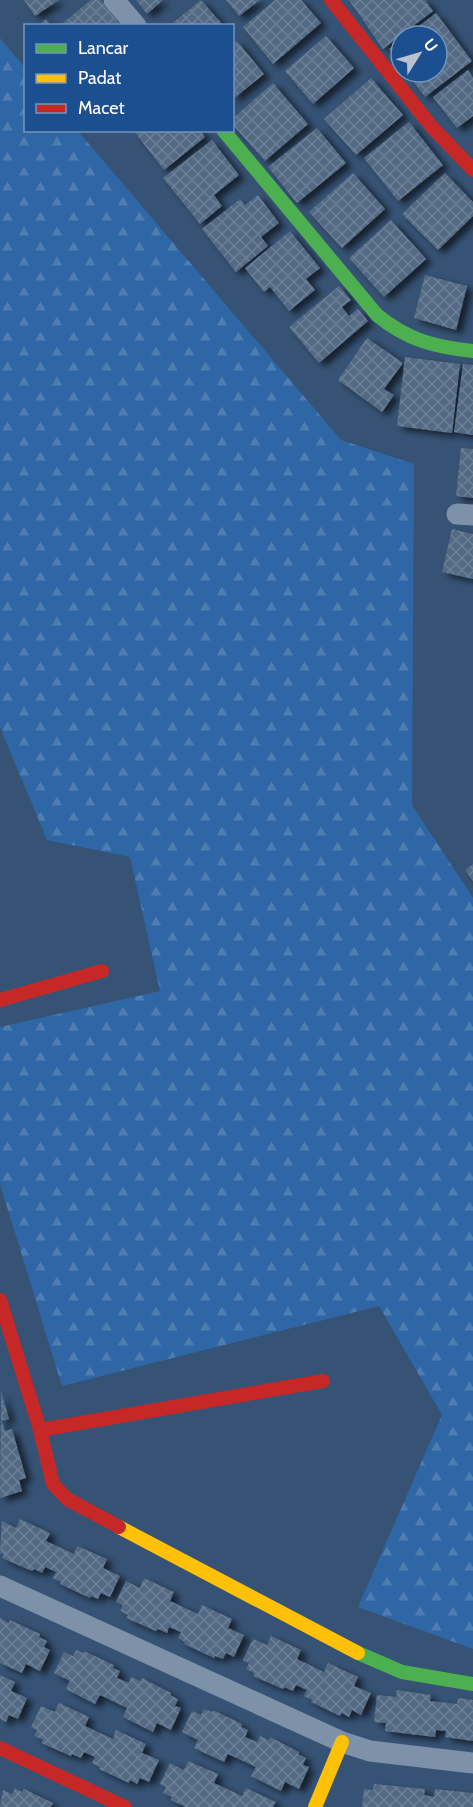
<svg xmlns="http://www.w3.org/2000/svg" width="473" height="1807" font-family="Cabin,sans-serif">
<defs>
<pattern id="forest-firs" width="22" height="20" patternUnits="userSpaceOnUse" patternTransform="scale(1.5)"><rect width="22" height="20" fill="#2f66a5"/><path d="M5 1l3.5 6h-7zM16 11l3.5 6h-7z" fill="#4e7db2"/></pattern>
<pattern id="building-cross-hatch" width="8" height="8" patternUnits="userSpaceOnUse" patternTransform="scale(1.5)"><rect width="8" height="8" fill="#526984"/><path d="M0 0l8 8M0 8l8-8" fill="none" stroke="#6c8096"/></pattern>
<filter id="shadow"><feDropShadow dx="6" dy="4" stdDeviation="3" flood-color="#0009"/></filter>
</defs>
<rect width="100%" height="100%" fill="#365274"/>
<path fill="url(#forest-firs)" d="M0 38 25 68 26 130 78 131 341 440 414 464 412 805 473 898V1649L358 1607 442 1415 379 1306 62 1386 0 1184V1027L160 991 130 857 47 840 0 727Z"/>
<g fill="url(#building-cross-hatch)" filter="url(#shadow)">
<path d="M24 0H59L35 16Z"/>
<path d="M91 0H101L121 26H59Z"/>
<path d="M136 0H163L147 14Z"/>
<path d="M201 0 224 26H169Z"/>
<path d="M226 0H260L239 16Z"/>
<path d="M275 0H301L321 23 273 64 243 27Z"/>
<path d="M349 0H425L433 11 383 49Z"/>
<path d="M436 13 472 61 425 97 406 72H437V36H406Z"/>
<path d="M46 19 51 26H38Z"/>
<path d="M326 36 354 68 313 104 285 71Z"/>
<path d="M401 40V65L389 49Z"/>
<path d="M237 41 264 74 232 100V45Z"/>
<path d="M468 70 473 78V116L457 128 433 97Z"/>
<path d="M371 78 403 115 356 155 324 119Z"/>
<path d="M273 83 308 124 265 161 232 124V119Z"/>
<path d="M409 122 443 165 398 201 364 158Z"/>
<path d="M317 128 346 163 297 203 268 167Z"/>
<path d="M133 130H200L205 137 164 170Z"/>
<path d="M212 140 239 175 214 195 222 206 200 224 163 178Z"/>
<path d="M353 173 385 209 342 248 309 212Z"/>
<path d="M445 173 473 202V216L438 250 402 214Z"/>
<path d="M258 195 279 223 261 237 268 246 236 272 202 229 240 199 245 205Z"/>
<path d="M391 220 426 259 384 297 349 258Z"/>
<path d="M290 231 320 268 306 279 315 290 289 311 270 287 264 292 245 268Z"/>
<path d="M425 275 467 286 456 330 414 318Z"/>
<path d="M339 286 351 300 342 307 349 316 358 309 368 321 319 363 289 327Z"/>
<path d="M367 338 403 363 384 389 394 395 382 412 338 380Z"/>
<path d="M405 357 460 364 452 433 397 426Z"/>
<path d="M463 364 473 365V435L454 432Z"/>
<path d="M461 448 473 449V498L456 496Z"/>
<path d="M452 529 473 534V579L442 572Z"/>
<path d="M473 864V881L465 870Z"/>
<path d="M1 1391 9 1419 2 1421 5 1431 12 1429 26 1478 19 1480 22 1491 0 1498Z"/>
<path d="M20 1519 50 1533 46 1541 74 1554 77 1546 107 1559 103 1568 120 1576 110 1597 101 1593 98 1599 91 1596 90 1598 60 1584 61 1582 53 1578 56 1572 45 1567 42 1573 34 1569 32 1571 2 1558 4 1555 0 1553 2 1521 16 1528Z"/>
<path d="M144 1578 174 1592 170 1601 198 1614 202 1605 232 1619 228 1628 244 1635 234 1657 226 1653 223 1659 215 1656 214 1658 184 1644 185 1642 178 1638 181 1632 169 1627 167 1633 158 1629 156 1631 126 1618 128 1615 120 1611 123 1605 116 1602 126 1581 140 1588Z"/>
<path d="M0 1618 9 1623 10 1620 40 1634 39 1637 47 1641 44 1647 50 1650 40 1671 26 1664 22 1673 0 1663Z"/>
<path d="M271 1636 301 1650 297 1659 324 1672 328 1663 358 1677 354 1686 371 1693 361 1715 352 1710 349 1717 342 1713 340 1716 311 1702 312 1700 304 1696 307 1690 296 1685 293 1691 284 1687 283 1689 253 1676 254 1673 246 1669 249 1663 243 1660 253 1639 267 1645Z"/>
<path d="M76 1650 83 1653 84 1651 114 1665 113 1668 120 1671 117 1678 129 1683 131 1677 140 1681 142 1678 171 1693 170 1695 178 1699 175 1706 181 1708 171 1730 157 1723 153 1732 123 1717 127 1708 100 1695 95 1704 66 1689 70 1681 54 1673 64 1652 73 1656Z"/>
<path d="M0 1675 15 1682 11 1691 27 1698 18 1719 9 1715 6 1722 0 1719Z"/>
<path d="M397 1690 431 1695 430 1701 457 1704 458 1698 473 1700V1741L445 1737 446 1731 436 1730 435 1737 385 1731 386 1723 374 1722 377 1695 396 1697Z"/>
<path d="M59 1703 89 1717 85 1726 113 1739 116 1730 146 1744 142 1753 159 1760 149 1782 140 1778 137 1784 130 1780 129 1783 99 1769 100 1767 92 1763 95 1757 84 1752 81 1758 72 1754 71 1756 41 1743 43 1740 34 1736 37 1730 31 1727 41 1706 55 1712Z"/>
<path d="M204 1709 212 1712 213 1710 242 1724 241 1727 248 1730 245 1737 257 1742 260 1736 269 1740 270 1737 299 1752 298 1754 306 1758 303 1765 309 1767 299 1789 285 1782 281 1791 251 1776 256 1767 228 1754 224 1762 194 1748 198 1740 182 1732 192 1711 201 1715Z"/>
<path d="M188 1761 218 1774 214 1783 242 1796 246 1788 276 1802 273 1807H186L170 1800 172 1797 163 1793 166 1787 160 1784 170 1763 184 1770Z"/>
<path d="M374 1784 425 1789 424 1795 434 1797 435 1789 473 1793V1807H362L364 1789 373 1790Z"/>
<path d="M15 1788 22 1792 24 1789 53 1803 51 1807H0L3 1790 12 1794Z"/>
</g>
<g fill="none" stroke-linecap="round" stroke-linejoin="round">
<g stroke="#7d92a8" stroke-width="21">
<path d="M114 0 136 26"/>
<path d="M457 514 473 515"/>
<path d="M0 1586 342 1742 370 1751 473 1763"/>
</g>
<g stroke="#4caf50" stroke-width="14">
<path d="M223 130 377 315C407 340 435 347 473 351"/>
<path d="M358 1653 402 1672 473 1684"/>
</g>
<g stroke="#ffc107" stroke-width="14">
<path d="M119 1527 358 1653"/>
<path d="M315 1807 342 1742"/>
</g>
<g stroke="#c62828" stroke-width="14">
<path d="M331 0 431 126 473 170"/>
<path d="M0 1000 102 971"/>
<path d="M0 1300 40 1430 53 1484 67 1499 119 1527"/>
<path d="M40 1430 323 1381"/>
<path d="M0 1748 125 1807"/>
</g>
</g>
<rect x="24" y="24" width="210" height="108" fill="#1b4f8f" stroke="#7695bc" stroke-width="1.5"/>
<rect x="36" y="44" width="30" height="9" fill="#4caf50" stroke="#7695bc" stroke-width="1.5"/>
<text x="78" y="54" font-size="18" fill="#ffffff">Lancar</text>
<rect x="36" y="74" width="30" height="9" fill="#ffc107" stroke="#7695bc" stroke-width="1.5"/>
<text x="78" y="84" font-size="18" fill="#ffffff">Padat</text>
<rect x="36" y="104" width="30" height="9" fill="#c62828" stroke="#7695bc" stroke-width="1.5"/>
<text x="78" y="114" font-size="18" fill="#ffffff">Macet</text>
<g transform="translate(419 54) rotate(53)"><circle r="28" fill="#1b4f8f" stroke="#7695bc" stroke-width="1.5"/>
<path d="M0-4.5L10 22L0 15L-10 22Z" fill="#b9c2ce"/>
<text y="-9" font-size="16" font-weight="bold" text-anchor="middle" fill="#ffffff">U</text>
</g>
</svg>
